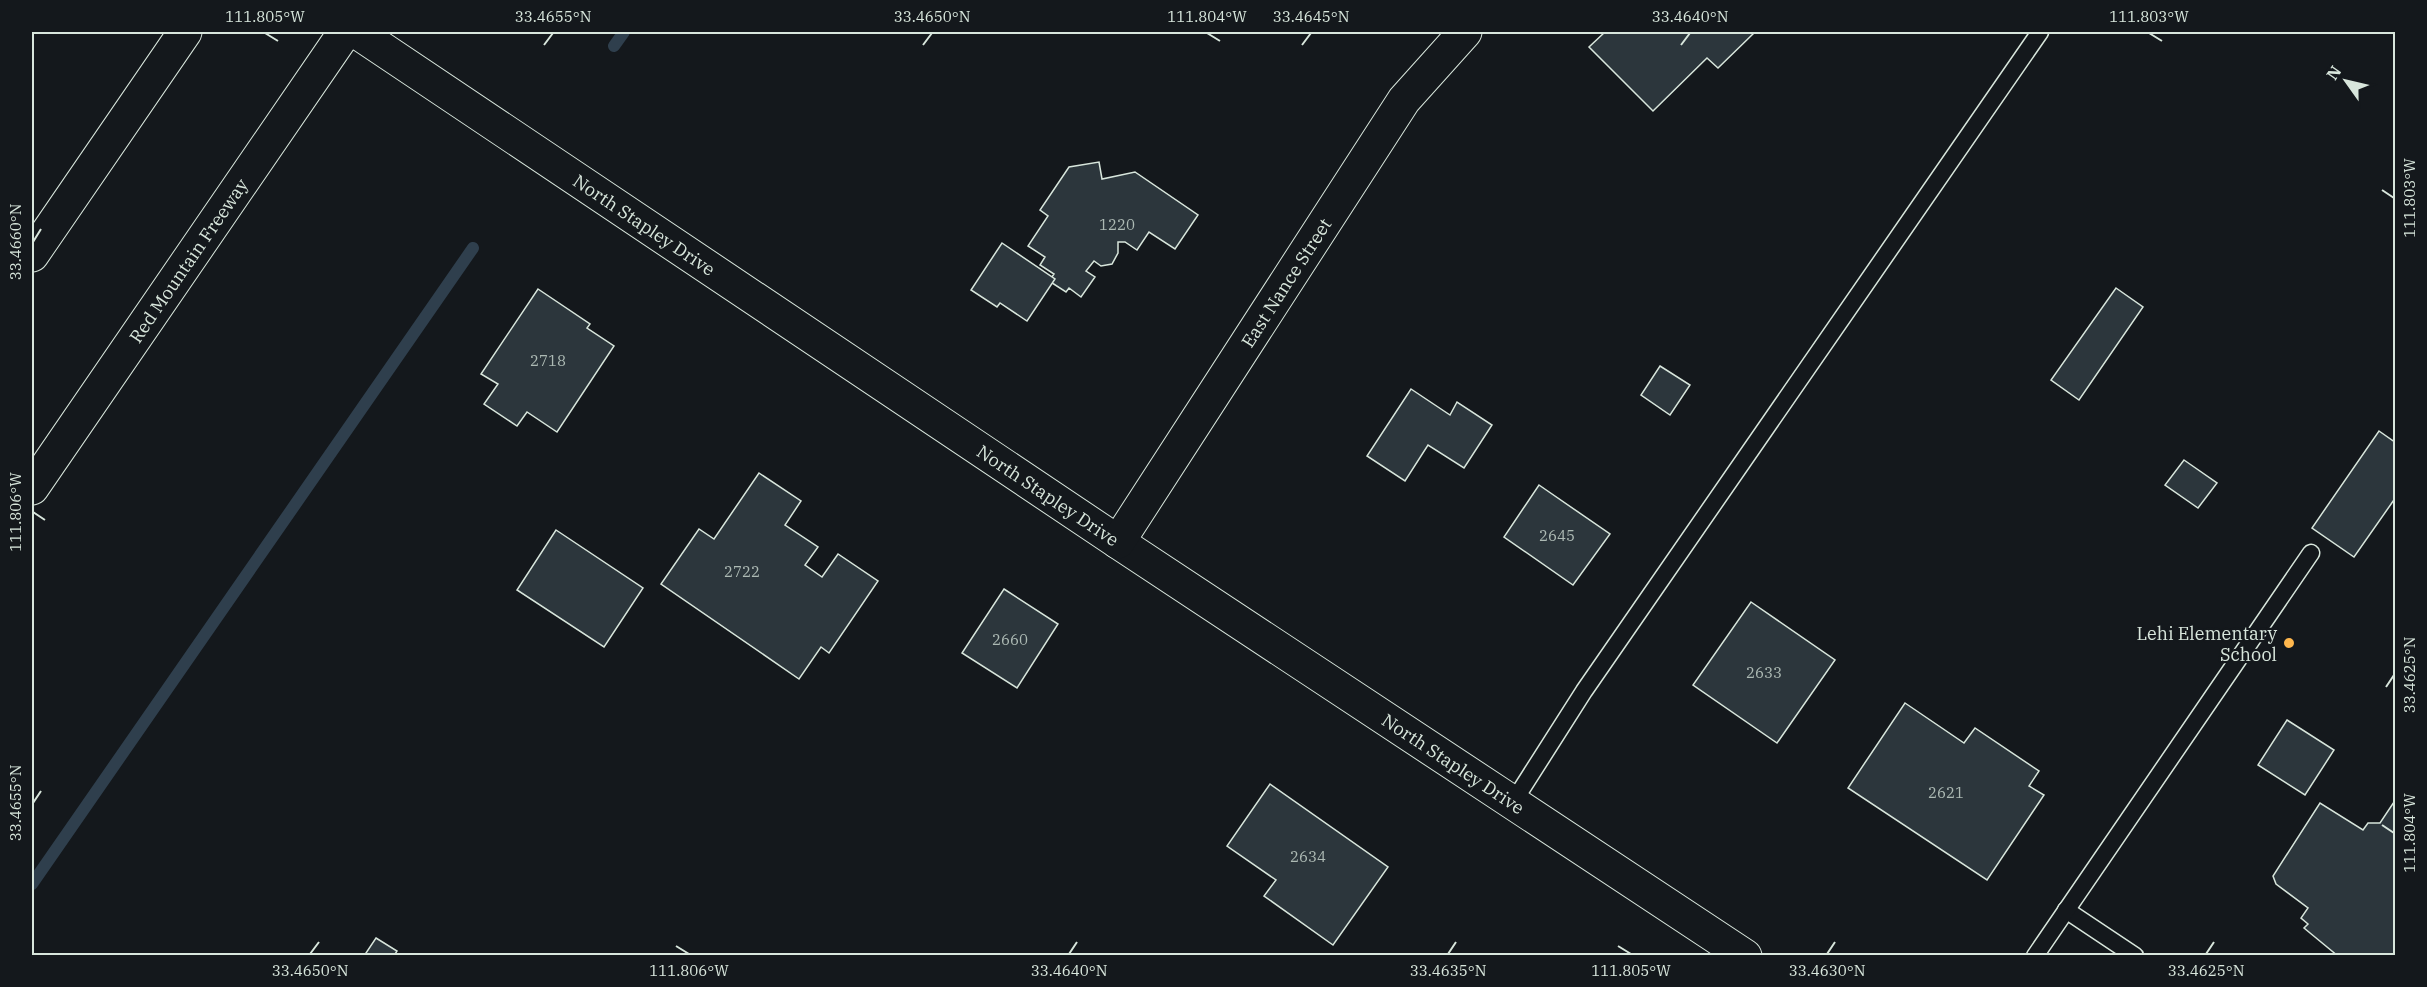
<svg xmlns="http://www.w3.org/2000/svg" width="2427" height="987" font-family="'IBM Plex Serif',serif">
<rect width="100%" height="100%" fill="#14181c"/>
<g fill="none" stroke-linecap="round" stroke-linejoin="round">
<g stroke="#2f3f4d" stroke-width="12">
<path d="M614 46 624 32"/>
<path d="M32 884 473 248"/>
</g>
</g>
<g fill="#2c363c" stroke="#d8e6dc" stroke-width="1.5">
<path d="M1605 32H1755L1718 68 1707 58 1653 111 1589 47Z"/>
<path d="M1099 162 1102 179 1135 172 1198 215 1175 249 1149 232 1137 250 1125 242H1118V253L1112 264 1101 266 1094 261 1086 271 1095 277 1081 297 1069 288 1066 292 1049 281 1054 274 1040 265 1045 257 1028 246 1048 216 1040 210 1069 167Z"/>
<path d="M1002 243 1055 279 1027 321 1000 303 997 307 971 290Z"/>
<path d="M2116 288 2143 307 2079 400 2051 380Z"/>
<path d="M538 289 590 324 587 328 614 346 557 432 527 412 517 426 484 404 498 384 481 374Z"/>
<path d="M1660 366 1690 385 1670 415 1641 395Z"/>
<path d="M1411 389 1450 415 1457 402 1492 425 1464 468 1428 445 1405 481 1367 456Z"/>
<path d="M2379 431 2396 443V497L2354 557 2312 528Z"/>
<path d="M2184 460 2217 483 2198 508 2165 485Z"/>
<path d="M759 473 801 501 785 525 818 547 805 565 822 577 838 554 878 581 829 653 821 647 799 679 661 584 699 529 714 539Z"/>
<path d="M1539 485 1610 534 1573 585 1504 537Z"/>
<path d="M556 530 643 588 604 647 517 590Z"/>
<path d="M1004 589 1058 624 1017 688 962 653Z"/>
<path d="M1751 602 1835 660 1777 743 1693 685Z"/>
<path d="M1905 703 1964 743 1975 728 2039 771 2029 786 2044 795 1987 880 1848 788Z"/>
<path d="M2287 720 2334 750 2305 795 2258 765Z"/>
<path d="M1270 784 1388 867 1333 945 1264 896 1276 880 1227 846Z"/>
<path d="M2396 799V956H2338L2304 928 2308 924 2301 918 2308 908 2276 884 2273 876 2320 803 2363 830 2368 823H2380Z"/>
<path d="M376 938 397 951 394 956H364Z"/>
</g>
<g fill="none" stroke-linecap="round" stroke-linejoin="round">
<g stroke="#d8e6dc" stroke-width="19">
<g id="lane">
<path d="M1512 804 1584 691 2040 32"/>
<path d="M2066 910 2135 956"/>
<path d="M2035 956 2311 553"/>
</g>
</g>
<g stroke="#d8e6dc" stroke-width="35">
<g id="street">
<path id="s1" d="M357 32 1118 542 1745 956"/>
<path id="s2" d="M1118 542 1404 100 1465 32"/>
</g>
</g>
<g stroke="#d8e6dc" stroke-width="35">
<g id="highway">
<path d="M32 255 185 32"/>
<path id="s3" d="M32 488 345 32"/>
</g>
</g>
<use href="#lane" stroke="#14181c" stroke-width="16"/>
<use href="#street" stroke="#14181c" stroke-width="33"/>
<use href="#highway" stroke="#14181c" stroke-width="33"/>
</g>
<path fill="none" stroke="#d8e6dc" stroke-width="2" d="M265 33 278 41M1207 33 1220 41M2149 33 2162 41M544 45 553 33M923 45 932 33M1302 45 1311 33M1681 45 1690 33M2382 190 2394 198M33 242 41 229M33 512 45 520M2386 687 2394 675M33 803 41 791M2382 825 2394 833M676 946 689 954M1618 946 1631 954M310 954 319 942M1069 954 1077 942M1448 954 1456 942M1827 954 1835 942M2206 954 2214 942"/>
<circle fill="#ffb74d" stroke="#14181c" stroke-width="2" cx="2289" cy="643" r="6"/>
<g text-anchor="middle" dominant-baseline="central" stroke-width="4.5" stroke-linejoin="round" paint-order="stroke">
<g font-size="15" fill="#adbab4">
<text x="1117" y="224">1220</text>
<text x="548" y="360">2718</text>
<text x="1557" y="535">2645</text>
<text x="742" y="571">2722</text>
<text x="1010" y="639">2660</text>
<text x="1764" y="672">2633</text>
<text x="1946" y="792">2621</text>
<text x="1308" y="856">2634</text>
</g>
<g font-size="18" fill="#d8e6dc" stroke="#14181c">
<text stroke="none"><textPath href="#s1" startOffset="346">North Stapley Drive</textPath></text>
<text stroke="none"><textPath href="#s3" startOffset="276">Red Mountain Freeway</textPath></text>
<text stroke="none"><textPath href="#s2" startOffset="309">East Nance Street</textPath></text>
<text stroke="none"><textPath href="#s1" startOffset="832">North Stapley Drive</textPath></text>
<text stroke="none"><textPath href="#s1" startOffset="1318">North Stapley Drive</textPath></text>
</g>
<g font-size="18" fill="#d8e6dc" stroke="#14181c" text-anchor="end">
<text x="2277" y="633">Lehi Elementary<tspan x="2277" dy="21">School</tspan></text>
</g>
</g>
<rect width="2427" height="987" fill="none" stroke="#14181c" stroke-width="66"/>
<g transform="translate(2346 81) rotate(304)" stroke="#14181c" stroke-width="4.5" paint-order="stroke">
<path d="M0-4.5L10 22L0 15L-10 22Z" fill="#d8e6dc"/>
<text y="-9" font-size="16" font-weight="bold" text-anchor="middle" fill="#d8e6dc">N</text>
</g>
<rect x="33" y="33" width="2361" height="921" fill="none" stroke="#d8e6dc" stroke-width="2"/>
<g font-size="15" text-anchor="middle" fill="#d8e6dc">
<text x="265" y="22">111.805°W</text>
<text x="553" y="22">33.4655°N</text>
<text x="932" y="22">33.4650°N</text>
<text x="1207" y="22">111.804°W</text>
<text x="1311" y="22">33.4645°N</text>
<text x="1690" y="22">33.4640°N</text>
<text x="2149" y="22">111.803°W</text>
<text transform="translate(2410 198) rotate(-90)" y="5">111.803°W</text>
<text transform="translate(16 242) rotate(-90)" y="5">33.4660°N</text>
<text transform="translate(16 512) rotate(-90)" y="5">111.806°W</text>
<text transform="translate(2410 675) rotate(-90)" y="5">33.4625°N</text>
<text transform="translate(16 803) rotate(-90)" y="5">33.4655°N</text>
<text transform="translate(2410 833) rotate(-90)" y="5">111.804°W</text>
<text x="310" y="976">33.4650°N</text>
<text x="689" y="976">111.806°W</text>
<text x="1069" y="976">33.4640°N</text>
<text x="1448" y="976">33.4635°N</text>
<text x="1631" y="976">111.805°W</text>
<text x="1827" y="976">33.4630°N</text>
<text x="2206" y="976">33.4625°N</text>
</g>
</svg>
